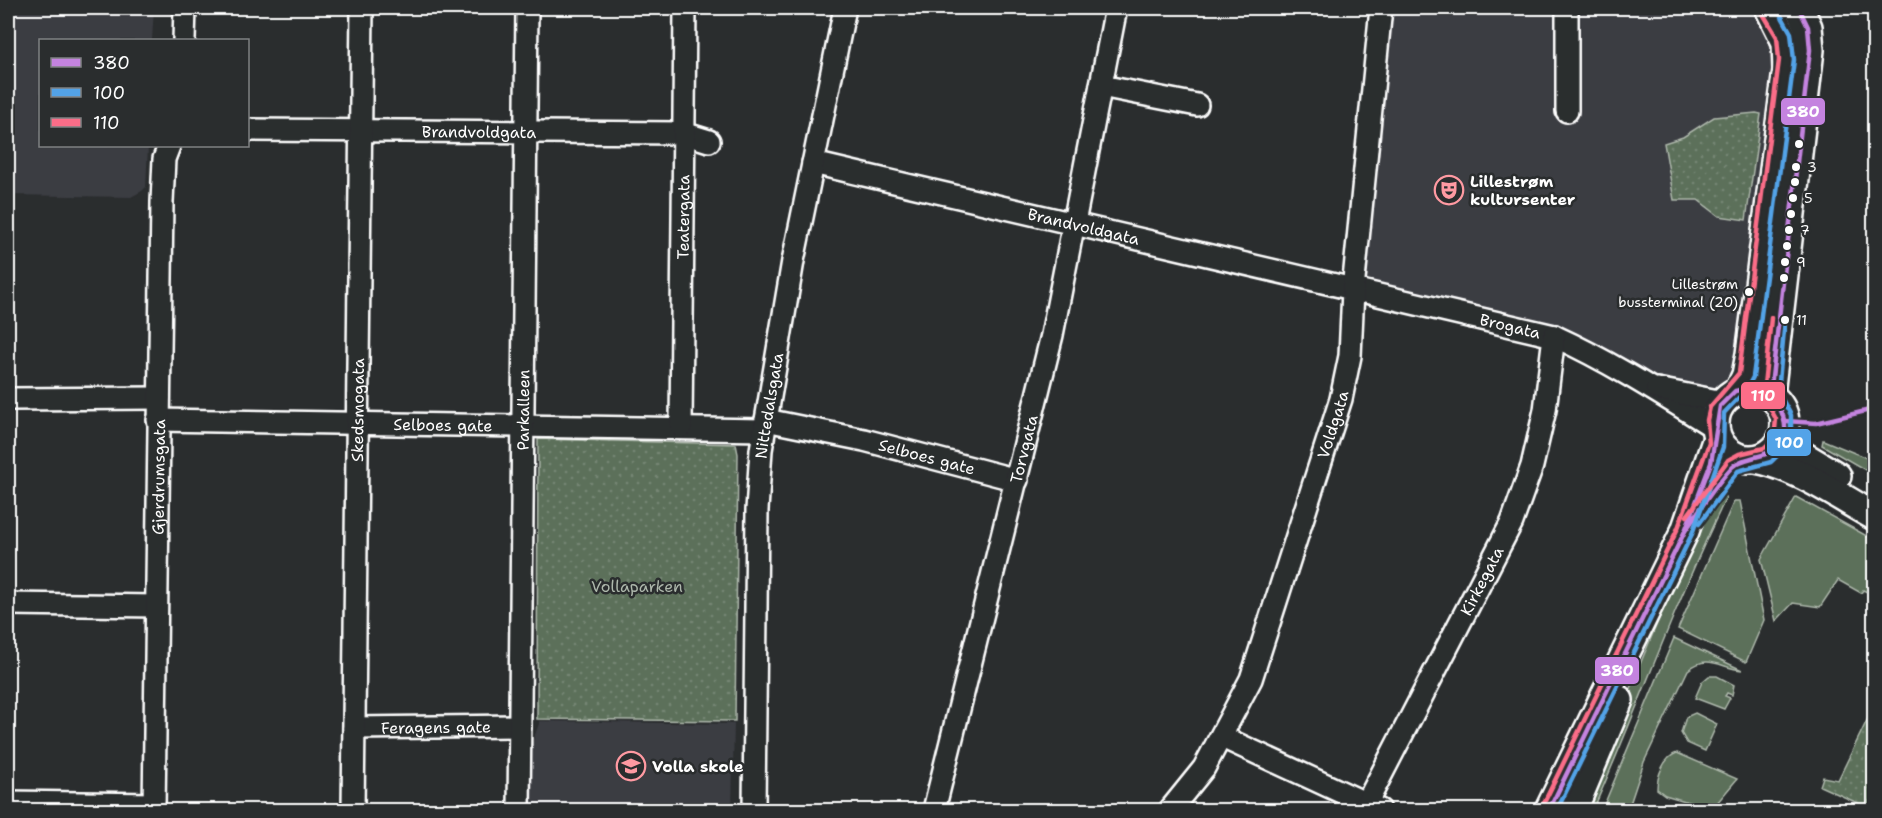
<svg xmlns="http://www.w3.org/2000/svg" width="1882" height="818" font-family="'Shantell Sans',sans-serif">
<defs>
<pattern id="park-dots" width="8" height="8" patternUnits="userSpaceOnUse" patternTransform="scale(1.5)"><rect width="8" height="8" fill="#5c705a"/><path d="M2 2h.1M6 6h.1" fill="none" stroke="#748573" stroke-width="1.8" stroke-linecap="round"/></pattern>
</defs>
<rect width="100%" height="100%" fill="#2a2d2e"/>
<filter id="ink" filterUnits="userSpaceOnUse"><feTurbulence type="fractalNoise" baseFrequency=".0167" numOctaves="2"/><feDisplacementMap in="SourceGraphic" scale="12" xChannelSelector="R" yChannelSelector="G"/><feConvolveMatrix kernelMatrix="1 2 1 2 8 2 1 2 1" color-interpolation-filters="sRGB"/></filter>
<g filter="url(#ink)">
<g fill="#3b3c42">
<path d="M8 8H154L152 40H40V146H148L146 187 142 191 131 197 8 195Z"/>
<path d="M1383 8H1789L1734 398 1664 381 1541 328 1361 298Z"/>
<path d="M540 721 734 724 732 810H531V746Z"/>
</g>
<g fill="#5c705a" stroke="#aeb8ac" stroke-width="1.5">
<path d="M1823 440 1874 461V475L1822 445Z"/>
<path d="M1720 491 1726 498C1676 600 1639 707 1593 810H1579L1692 540Z"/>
<path d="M1796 497 1874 540V595L1863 590 1861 593 1838 580 1820 607 1793 603 1776 621 1761 559Z"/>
<path d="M1734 501H1740L1764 620 1746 662 1678 629Z"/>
<path d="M1674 638 1742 670C1721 668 1708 653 1688 670L1644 762 1628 810H1602Z"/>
<path d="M1709 676H1717L1734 685 1732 695 1727 693 1725 696 1730 698 1724 709 1695 698 1702 682Z"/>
<path d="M1695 713 1717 724 1705 751 1687 743 1681 733 1686 717Z"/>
<path d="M1677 753 1737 779 1712 809 1665 795 1657 789C1657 776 1664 757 1677 753Z"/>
</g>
<g fill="url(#park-dots)" stroke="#aeb8ac" stroke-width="1.5">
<path d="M1756 113 1761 114 1746 220 1719 216 1698 200H1674L1664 143 1683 137 1714 117Z"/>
<path d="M538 439 736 444 738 454 735 721 537 719Z"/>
<path d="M1874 706V810H1873L1820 786 1823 777 1838 780Z"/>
</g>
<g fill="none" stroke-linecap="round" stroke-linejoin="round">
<g stroke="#fff" stroke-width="26">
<g id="minor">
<path d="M184 40 185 8"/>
<path d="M1101 86 1197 105"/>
<path d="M1567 111V8"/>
<path id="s1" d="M248 130 683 133 709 141"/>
<path id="s2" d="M813 163 1554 336C1611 362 1662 395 1715 428"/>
<path d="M1657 389 1723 402"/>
<path d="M8 399 159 398"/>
<path id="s3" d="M158 420 764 430"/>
<path id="s4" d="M766 420 864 440 1017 480"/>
<path id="s5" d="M681 427 685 8"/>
<path d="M8 604 156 606"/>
<path id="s6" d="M354 728 520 726"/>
<path d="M1222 737 1380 810"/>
<path d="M8 802 154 804"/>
<path id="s7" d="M154 810 162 202 164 159 169 146"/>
<path id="s8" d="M353 810 362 8"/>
<path id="s9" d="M519 810 527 8"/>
<path id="s10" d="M754 810 757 510 761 450 793 261 845 8"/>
<path id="s11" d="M934 810 1052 335 1116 8"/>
<path id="s12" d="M1170 810 1204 768 1251 679 1341 399 1350 356 1353 290 1381 8"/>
<path id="s13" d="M1363 810 1512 522 1532 466 1545 410 1554 336"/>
</g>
</g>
<g stroke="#fff" stroke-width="32">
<g id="major">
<circle cx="1750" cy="424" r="35"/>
<path d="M1739 391 1746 375 1750 354 1787 70 1786 42 1769 8"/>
<path d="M1770 395 1810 50 1808 27 1799 8"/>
<path d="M1783 436 1802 455 1837 476"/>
<path d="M1756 459C1798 467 1838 496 1874 516"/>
<path d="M1549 810 1685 531 1717 438"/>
<path d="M1573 810 1619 700"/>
</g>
</g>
<use href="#minor" stroke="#2a2d2e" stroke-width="21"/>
<use href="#major" stroke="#2a2d2e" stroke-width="27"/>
<g stroke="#2a2d2e" stroke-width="9">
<g id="bus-1">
<path d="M1749 388C1764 392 1778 399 1783 416 1797 462 1745 452 1732 467 1714 486 1700 510 1685 531L1711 463 1720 406 1735 391Z"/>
<path d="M1770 395 1810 50 1808 27 1799 8"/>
<path d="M1785 421 1816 423 1874 409"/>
<path d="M1549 810 1685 531"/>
</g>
</g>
<g stroke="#2a2d2e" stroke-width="9">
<g id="bus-2">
<path d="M1699 524 1738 471 1771 462 1788 445 1791 435V415L1778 392 1785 320"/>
<path d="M1557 810 1692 534 1723 447 1724 413 1746 390 1753 377 1794 60 1791 33 1777 8"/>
</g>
</g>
<g stroke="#2a2d2e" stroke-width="9">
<g id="bus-3">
<path d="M1687 516 1728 460 1739 454 1764 448 1774 439 1776 419 1763 395 1771 318"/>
<path d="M1542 807 1678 528 1709 443 1707 420 1710 407 1739 373 1779 60 1777 37 1762 12"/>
</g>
</g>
<use href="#bus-1" stroke="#c483df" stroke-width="4.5"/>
<use href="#bus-2" stroke="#53a3e8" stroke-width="4.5"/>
<use href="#bus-3" stroke="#fb6d88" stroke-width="4.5"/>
</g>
</g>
<defs>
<g id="theatre-ring" transform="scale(1.5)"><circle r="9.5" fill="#2a2d2e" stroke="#ff9aa2" stroke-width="1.5"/><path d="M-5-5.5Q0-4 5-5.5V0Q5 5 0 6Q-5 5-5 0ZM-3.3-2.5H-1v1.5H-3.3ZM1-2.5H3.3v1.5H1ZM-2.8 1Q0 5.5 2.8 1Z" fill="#ff9aa2"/></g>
<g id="school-ring" transform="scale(1.5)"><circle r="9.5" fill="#2a2d2e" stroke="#ff9aa2" stroke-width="1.5"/><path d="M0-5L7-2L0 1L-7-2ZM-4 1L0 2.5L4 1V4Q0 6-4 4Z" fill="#ff9aa2"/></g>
</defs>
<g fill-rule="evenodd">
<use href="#theatre-ring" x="1449" y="190"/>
<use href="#school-ring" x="631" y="766"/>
</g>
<g fill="#fff" stroke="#2a2d2e" stroke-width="2">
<circle cx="1799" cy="144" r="5"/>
<circle cx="1796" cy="167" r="5"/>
<circle cx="1795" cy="182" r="5"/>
<circle cx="1793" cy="198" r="5"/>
<circle cx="1791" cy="214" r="5"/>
<circle cx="1789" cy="230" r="5"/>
<circle cx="1787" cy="246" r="5"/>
<circle cx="1785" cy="262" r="5"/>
<circle cx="1784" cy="278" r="5"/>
<circle cx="1749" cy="292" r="5"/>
<circle cx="1785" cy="320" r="5"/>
</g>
<g text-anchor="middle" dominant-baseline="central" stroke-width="5" stroke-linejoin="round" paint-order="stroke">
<g font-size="14" fill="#fff" stroke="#2a2d2e" text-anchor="start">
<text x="1807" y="167">3</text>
<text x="1804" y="198">5</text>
<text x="1800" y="230">7</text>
<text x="1796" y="262">9</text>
<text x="1738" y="284" text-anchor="end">Lillestrøm<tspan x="1738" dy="18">bussterminal (20)</tspan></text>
<text x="1796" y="320">11</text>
</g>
<g font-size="16" fill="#fff" stroke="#2a2d2e">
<text stroke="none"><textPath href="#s1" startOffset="231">Brandvoldgata</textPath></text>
<text stroke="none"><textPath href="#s5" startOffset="210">Teatergata</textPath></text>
<text stroke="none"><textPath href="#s2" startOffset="278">Brandvoldgata</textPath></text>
<text stroke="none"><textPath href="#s2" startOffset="716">Brogata</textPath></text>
<text stroke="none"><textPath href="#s10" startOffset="405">Nittedalsgata</textPath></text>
<text stroke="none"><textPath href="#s8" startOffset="400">Skedsmogata</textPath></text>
<text stroke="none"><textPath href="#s9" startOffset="400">Parkalleen</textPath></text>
<text stroke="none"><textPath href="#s3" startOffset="285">Selboes gate</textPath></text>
<text stroke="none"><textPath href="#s12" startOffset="422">Voldgata</textPath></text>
<text stroke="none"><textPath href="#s11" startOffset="372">Torvgata</textPath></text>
<text stroke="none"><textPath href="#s4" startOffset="165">Selboes gate</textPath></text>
<text stroke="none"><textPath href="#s7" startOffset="333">Gjerdrumsgata</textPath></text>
<text stroke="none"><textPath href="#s13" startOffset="258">Kirkegata</textPath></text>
<text stroke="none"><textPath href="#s6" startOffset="82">Feragens gate</textPath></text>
</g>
<g font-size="16" font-weight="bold" fill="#fff" stroke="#2a2d2e" text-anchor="start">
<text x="1470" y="181">Lillestrøm<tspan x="1470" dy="18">kultursenter</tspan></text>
<text x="652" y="766">Volla skole</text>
</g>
<g font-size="16" fill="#aeb8ac" stroke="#2a2d2e">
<text x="637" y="586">Vollaparken</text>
</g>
</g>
<g stroke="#2a2d2e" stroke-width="2">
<rect x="1780" y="97" width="46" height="29" rx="6" fill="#c483df"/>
<rect x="1740" y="381" width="46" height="29" rx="6" fill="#fb6d88"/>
<rect x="1766" y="428" width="46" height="29" rx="6" fill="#53a3e8"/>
<rect x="1594" y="656" width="46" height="29" rx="6" fill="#c483df"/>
</g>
<g font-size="16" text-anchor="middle" font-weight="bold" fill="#fff">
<text x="1803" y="117">380</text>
<text x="1763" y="401">110</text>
<text x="1789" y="448">100</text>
<text x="1617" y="676">380</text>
</g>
<rect width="1882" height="818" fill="none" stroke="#2a2d2e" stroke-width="30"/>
<rect x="15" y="15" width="1852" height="788" fill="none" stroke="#fff" stroke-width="2" filter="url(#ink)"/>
<rect x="39" y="39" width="210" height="108" fill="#2a2d2e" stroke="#7f8182" stroke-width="1.5"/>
<rect x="51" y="58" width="30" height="9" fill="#c483df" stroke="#7f8182" stroke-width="1.5"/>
<text x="93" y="69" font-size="18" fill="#ffffff">380</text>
<rect x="51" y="88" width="30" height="9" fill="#53a3e8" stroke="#7f8182" stroke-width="1.5"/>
<text x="93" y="99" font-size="18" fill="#ffffff">100</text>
<rect x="51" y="118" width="30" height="9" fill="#fb6d88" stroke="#7f8182" stroke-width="1.5"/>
<text x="93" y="129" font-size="18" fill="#ffffff">110</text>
</svg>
